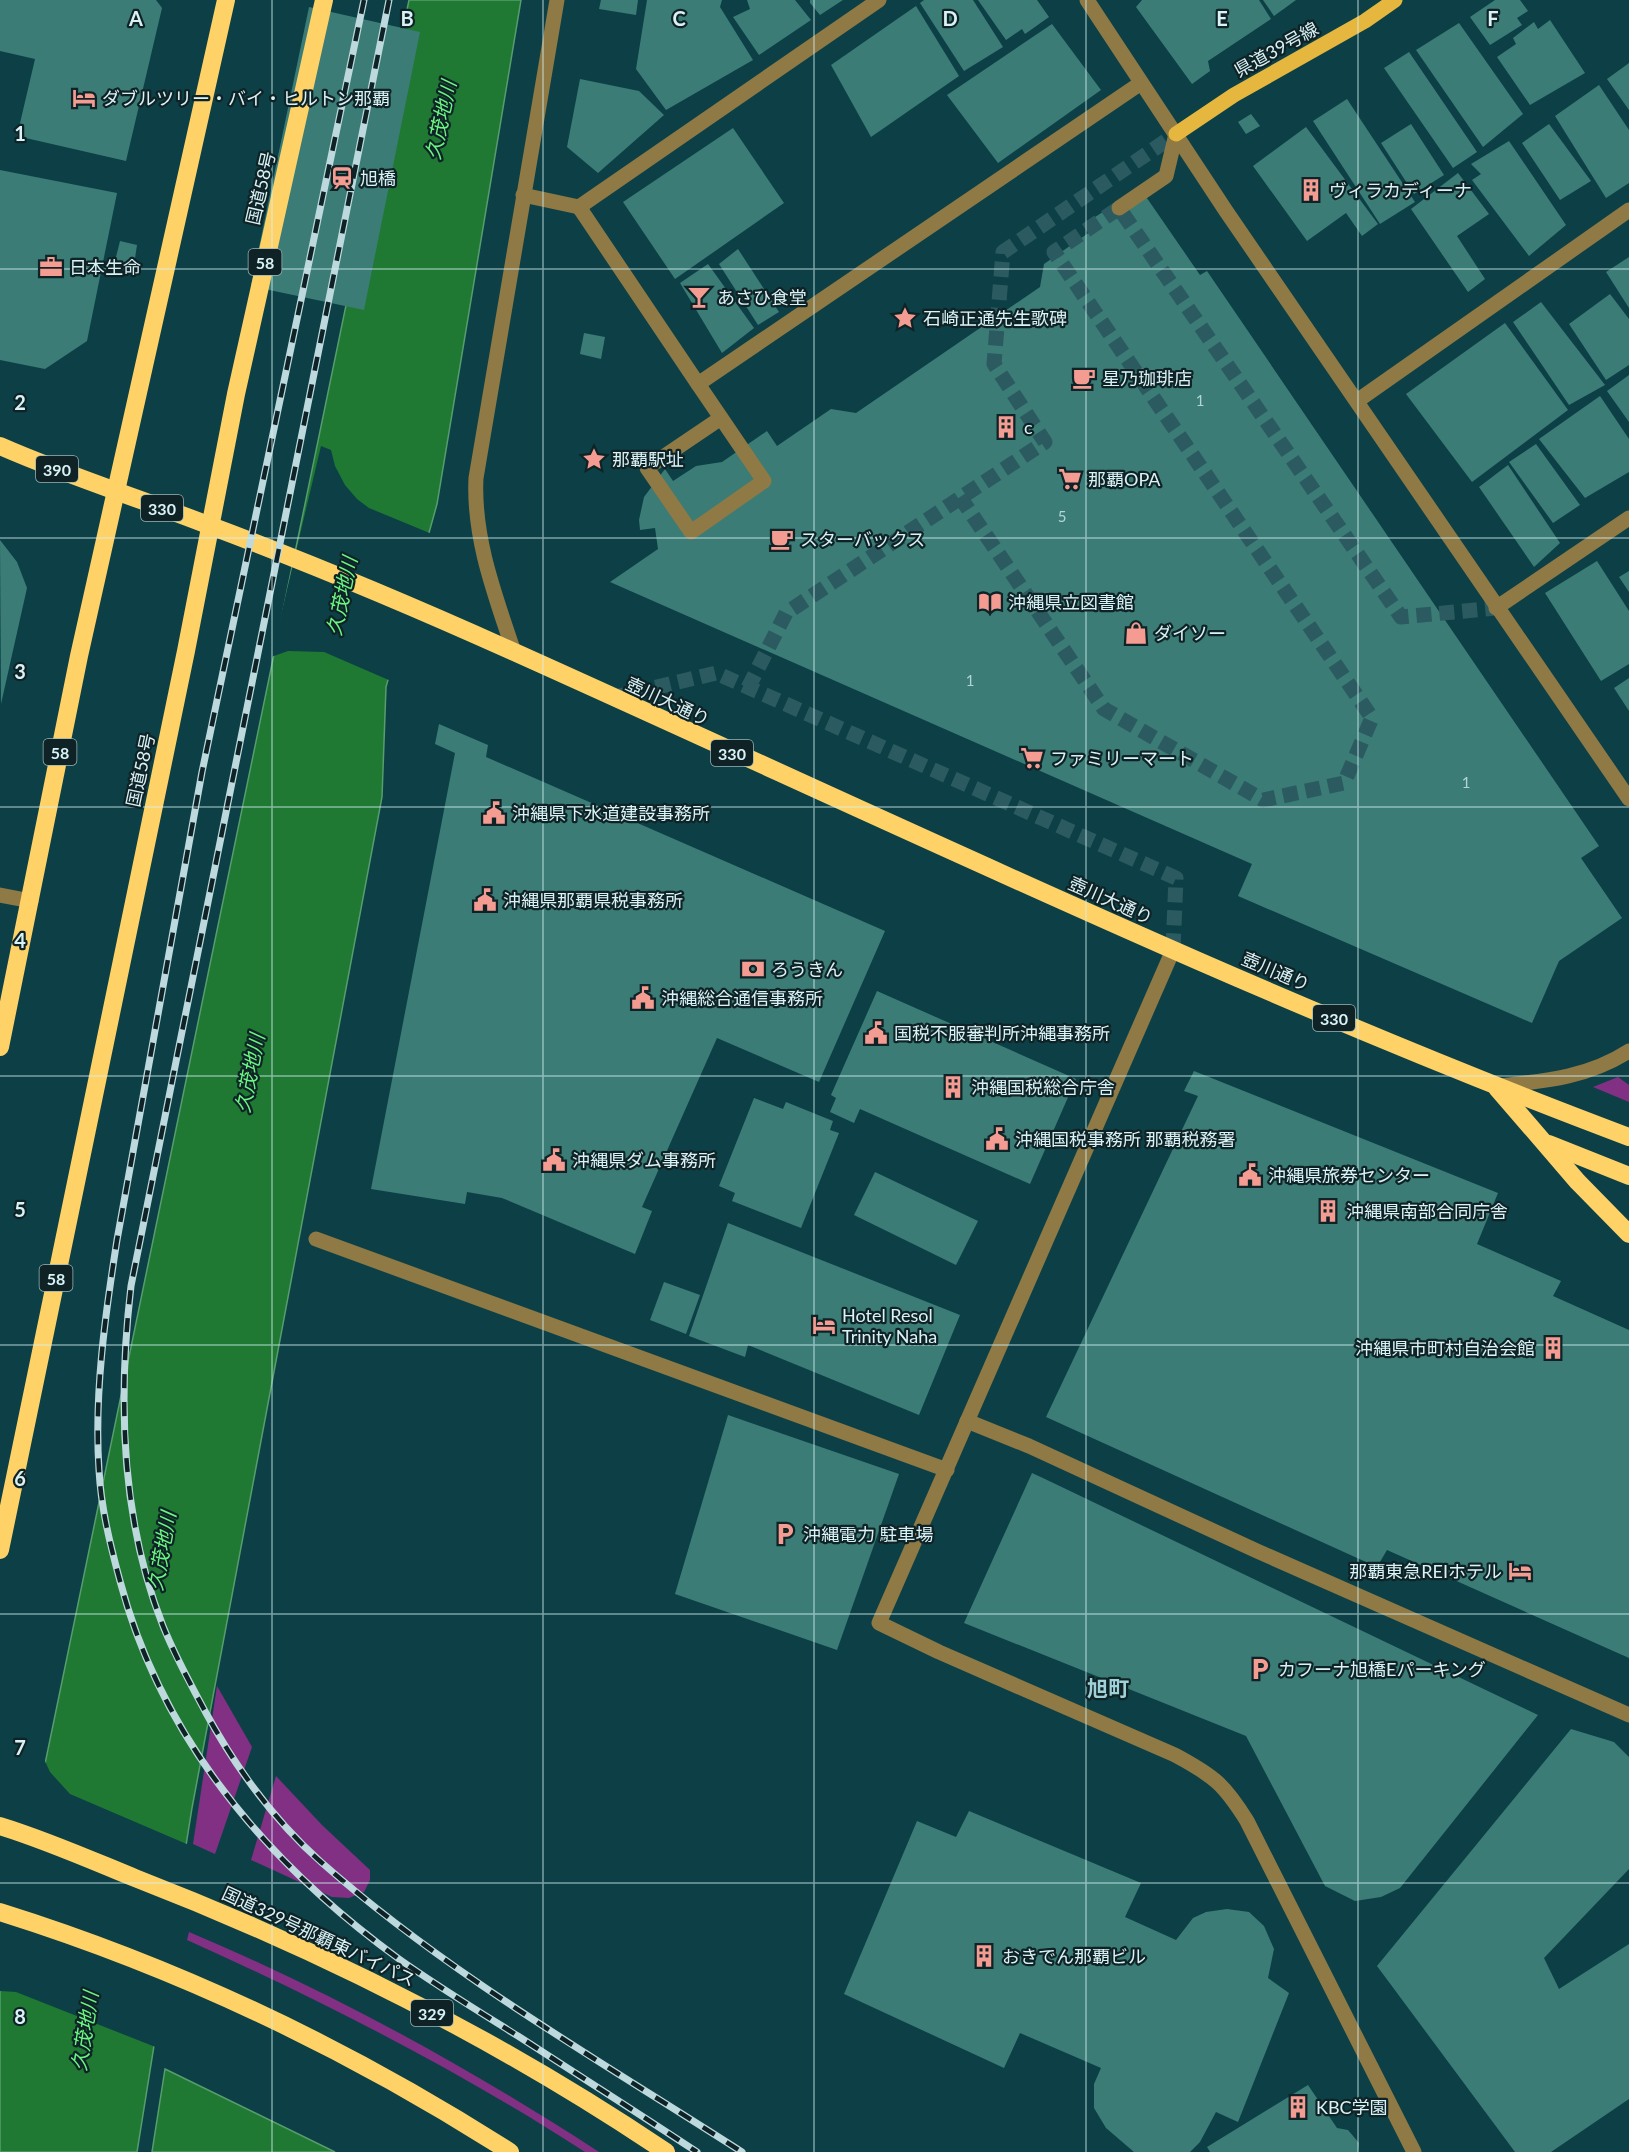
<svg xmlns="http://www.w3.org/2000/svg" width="1629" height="2152" font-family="Lato,'Noto Sans JP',sans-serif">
<rect width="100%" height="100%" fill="#0c4046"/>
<g fill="#823083">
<path d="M1618 1077 1629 1085V1102L1593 1087Z"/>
<path d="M217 1686 252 1747 215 1854 193 1844Z"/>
<path d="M276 1776 322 1825 370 1870V1880L364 1892 349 1898 332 1897 251 1860Z"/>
<path d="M189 1932C332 1992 468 2067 599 2152H585C458 2070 325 2002 187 1940Z"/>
</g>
<g fill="#1f7933" stroke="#579d6e" stroke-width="1.5">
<path d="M409 0H521L437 504 386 687 382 797 192 1808 137 2152H0V1982Z"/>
<path d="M165 2069 335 2152H152Z"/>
</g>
<g fill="#0c4046">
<path d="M321 446 331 450 335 466 345 485 357 499 369 508 432 534 391 681 324 652 288 651 271 657Z"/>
<path d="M43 1757 50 1772 70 1794 189 1845 158 2048 16 1992 0 1991V1967Z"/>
</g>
<g fill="#3b7c76">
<path d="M0 0H156L162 8 126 161 17 136 35 59 0 51Z"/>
<path d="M601 0H638L636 15 599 9Z"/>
<path d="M647 0H722L720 7 753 60 666 110 636 69Z"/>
<path d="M747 0H795L811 20 759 55 733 17 750 9Z"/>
<path d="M810 0H843L820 15 810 3Z"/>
<path d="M924 0H973L1003 47 964 71 920 3Z"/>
<path d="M978 0H1037L1049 17 1025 34 1022 29 1006 40Z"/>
<path d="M1142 0H1259L1271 19 1208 61 1210 71 1192 84 1136 7Z"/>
<path d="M1263 0H1296L1274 16Z"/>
<path d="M1495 0H1520L1528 11 1517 18 1522 25 1490 45 1470 17Z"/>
<path d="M916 6 959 76 871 137 831 65Z"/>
<path d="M309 7 420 32 364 310 251 286Z"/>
<path d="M1550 20 1585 73 1530 105 1497 57 1516 44 1513 38 1534 22 1538 29Z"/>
<path d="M1459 23 1523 114 1483 147 1416 50Z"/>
<path d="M1052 24 1101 90 998 163 947 95Z"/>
<path d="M1409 52 1477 152 1453 168 1384 68Z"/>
<path d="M1629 63V110L1607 79Z"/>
<path d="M580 79 639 91 664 115 598 173 567 147Z"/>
<path d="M1599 85 1629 130V183L1606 198 1555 116Z"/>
<path d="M1347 99 1415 202 1380 224 1313 121Z"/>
<path d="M1251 114 1260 126 1246 134 1238 122Z"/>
<path d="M1411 124 1444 175 1414 194 1381 143Z"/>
<path d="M1549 124 1591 181 1560 200 1522 143Z"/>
<path d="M1306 127 1378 224 1362 236 1346 213 1307 241 1253 166Z"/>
<path d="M733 128 784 203 675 279 623 202Z"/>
<path d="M1509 141 1566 225 1529 256 1472 180 1481 174 1471 164Z"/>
<path d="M0 170 117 193 87 341 45 369 0 360Z"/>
<path d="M1458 173 1489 214 1457 236 1485 279 1468 292 1411 209Z"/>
<path d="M1140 188 1200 275 1207 271 1599 846 1581 858 1622 918 1559 961 1532 1023 1238 896 1252 864 610 582 658 549 655 528 640 530 639 520 644 497 665 469 673 481 696 466 722 462 767 431 777 446 831 409 856 413 1040 287 1044 264 1097 227 1092 219Z"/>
<path d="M120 241 137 245 134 265 115 261Z"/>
<path d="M738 249 779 312 758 325 719 264Z"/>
<path d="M1629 257V308L1606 272Z"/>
<path d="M708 264 754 328 722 353 680 283Z"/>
<path d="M1610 294 1629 319V365L1606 380 1569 324Z"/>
<path d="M1541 302 1605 385 1569 405 1513 322Z"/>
<path d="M1505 323 1568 410 1472 482 1406 394Z"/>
<path d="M584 333 605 337 601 359 580 354Z"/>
<path d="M1629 375V422L1607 391Z"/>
<path d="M1600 396 1629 439V472L1585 498 1539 439Z"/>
<path d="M1536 444 1580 505 1553 523 1509 462Z"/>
<path d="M1508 465 1560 543 1534 567 1479 487Z"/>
<path d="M0 540 17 562 27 588 1 704Z"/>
<path d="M1597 561 1629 611V664L1601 681 1545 593Z"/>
<path d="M1629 571V592L1619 577Z"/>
<path d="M1629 678V711L1614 688Z"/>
<path d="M439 724 488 745 486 757 885 931 819 1082 717 1038 642 1207 652 1211 635 1254 502 1198 467 1192 465 1204 371 1189 455 753 435 744Z"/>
<path d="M877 991 1076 1079 1030 1184 860 1109 854 1123 830 1112 836 1098 831 1095Z"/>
<path d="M1194 1071 1498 1193 1477 1244 1561 1281 1553 1296 1629 1330V1658L1387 1550 1377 1567 1046 1417 1198 1096 1184 1091Z"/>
<path d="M754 1098 783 1109 786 1102 833 1121 830 1130 839 1133 801 1228 732 1201 735 1193 719 1186Z"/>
<path d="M875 1172 978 1221 956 1265 854 1215Z"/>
<path d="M728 1223 960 1315 919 1415 748 1345 745 1357 689 1336Z"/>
<path d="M664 1282 700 1295 686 1334 650 1320Z"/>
<path d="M728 1415 899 1474 837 1650 675 1594Z"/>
<path d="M1032 1473 1045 1479 1538 1715 1400 1888 1381 1897 1355 1901 1325 1886 1246 1736 964 1623Z"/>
<path d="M1571 1729 1614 1742 1629 1757V1869L1544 1958 1559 1989 1629 1944V2099L1551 2152H1515L1377 1966Z"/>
<path d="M969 1811 1141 1883 1125 1917 1176 1940 1193 1918 1206 1912 1227 1909 1249 1912 1264 1926 1274 1949 1268 1978 1289 1993 1238 2122 1216 2112 1200 2142 1190 2152H1134L1106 2128 1094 2108V2084L1101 2068 1020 2033 1004 2068 844 1994 917 1821 956 1837Z"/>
<path d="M1308 2085 1337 2128 1348 2130 1359 2143 1358 2152H1210L1207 2147Z"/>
</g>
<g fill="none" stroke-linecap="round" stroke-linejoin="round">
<g stroke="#2b5b60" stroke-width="15" stroke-dasharray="15 8" stroke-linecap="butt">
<path d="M960 497 1104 709 1263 800 1344 783 1372 718 1054 252 1119 208 1401 617 1496 608"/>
<path d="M748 688 786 613 1045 442 994 364 1003 252 1176 134"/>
<path d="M611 698 716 673 1176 878 1173 950"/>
</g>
<g stroke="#8f7945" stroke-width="15">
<path d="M1087 0 1226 211 1629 799"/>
<path d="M523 195 579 207 879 0"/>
<path d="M579 207 698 384 1141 83"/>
<path d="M1119 208 1166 176 1176 134"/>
<path d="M698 384 764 481 691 532 647 468 721 418"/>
<path d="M1357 401 1629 210"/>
<path d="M1496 608 1629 518"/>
<path d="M514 652C495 595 473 538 476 478L557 0"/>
<path d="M0 895 31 901"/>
<path d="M1173 950 879 1623 939 1652 1175 1755C1214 1776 1224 1784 1247 1821L1414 2152"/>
<path d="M1499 1086C1546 1081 1589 1077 1629 1051"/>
<path d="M316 1239 947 1470"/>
<path d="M967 1421 1029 1446 1257 1551 1629 1715"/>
</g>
<path stroke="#e5b73f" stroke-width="15" d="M1176 134 1234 95 1365 21 1395 0"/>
<g stroke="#fed267" stroke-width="18">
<path d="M0 446C68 476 139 498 208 525 310 563 412 606 512 651 882 817 1248 994 1629 1137"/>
<path d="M0 1047 79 656 226 0"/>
<path d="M1497 1088 1578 1182 1629 1234"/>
<path d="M1549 1144 1629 1176"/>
<path d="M0 1550 186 651 236 394 324 0"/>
<path d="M0 1826C46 1840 91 1860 135 1878 321 1950 501 2041 666 2152"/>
<path d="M0 1912C179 1968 352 2051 510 2152"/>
</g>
<g stroke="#bdd9de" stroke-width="7">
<g id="rail">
<path d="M364 0 202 772 117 1240C105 1316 94 1394 99 1470 101 1508 110 1544 120 1581 162 1740 267 1863 399 1959 437 1986 478 2011 518 2036 578 2075 638 2113 697 2152"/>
<path d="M389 0 131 1286C118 1397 121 1520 163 1626 175 1656 191 1685 206 1713 236 1768 275 1821 321 1862 449 1975 599 2060 742 2152"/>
</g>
</g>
<use href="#rail" stroke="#0f2326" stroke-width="4.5" stroke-dasharray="14" stroke-linecap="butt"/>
</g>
<path fill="none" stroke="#d9f2f6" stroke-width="1.5" stroke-opacity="0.55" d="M272 0V2152M543 0V2152M814 0V2152M1086 0V2152M1358 0V2152M0 269H1629M0 538H1629M0 807H1629M0 1076H1629M0 1345H1629M0 1614H1629M0 1883H1629"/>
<defs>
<g id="hotel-bare" transform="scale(1.8)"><path d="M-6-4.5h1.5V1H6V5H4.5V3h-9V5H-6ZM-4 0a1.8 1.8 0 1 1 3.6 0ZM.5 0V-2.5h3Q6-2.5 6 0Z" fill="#f59c92" stroke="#0f2326" stroke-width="2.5" paint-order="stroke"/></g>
<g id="station-bare" transform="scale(1.8)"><path d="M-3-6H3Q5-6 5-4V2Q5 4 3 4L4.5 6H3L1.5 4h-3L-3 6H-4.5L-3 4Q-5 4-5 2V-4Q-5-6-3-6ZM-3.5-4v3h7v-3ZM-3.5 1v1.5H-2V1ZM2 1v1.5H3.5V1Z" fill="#f59c92" stroke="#0f2326" stroke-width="2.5" paint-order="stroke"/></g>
<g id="building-bare" transform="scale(1.8)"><path d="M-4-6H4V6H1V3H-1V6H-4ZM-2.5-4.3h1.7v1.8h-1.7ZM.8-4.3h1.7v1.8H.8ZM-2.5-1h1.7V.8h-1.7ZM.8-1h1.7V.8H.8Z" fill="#f59c92" stroke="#0f2326" stroke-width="2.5" paint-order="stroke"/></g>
<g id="office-bare" transform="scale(1.8)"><path d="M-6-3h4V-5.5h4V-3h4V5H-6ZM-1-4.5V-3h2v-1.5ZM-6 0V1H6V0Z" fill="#f59c92" stroke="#0f2326" stroke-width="2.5" paint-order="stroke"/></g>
<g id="bar-bare" transform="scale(1.8)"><path d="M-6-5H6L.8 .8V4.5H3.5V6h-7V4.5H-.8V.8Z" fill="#f59c92" stroke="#0f2326" stroke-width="2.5" paint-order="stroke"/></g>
<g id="sight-bare" transform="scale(1.8)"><path d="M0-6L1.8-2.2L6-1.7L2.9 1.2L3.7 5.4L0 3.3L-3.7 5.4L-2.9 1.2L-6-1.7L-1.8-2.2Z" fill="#f59c92" stroke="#0f2326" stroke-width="2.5" paint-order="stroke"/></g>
<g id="cafe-bare" transform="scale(1.8)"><path d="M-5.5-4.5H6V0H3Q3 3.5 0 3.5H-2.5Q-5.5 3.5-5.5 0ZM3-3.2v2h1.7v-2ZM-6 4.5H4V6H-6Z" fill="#f59c92" stroke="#0f2326" stroke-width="2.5" paint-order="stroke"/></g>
<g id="supermarket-bare" transform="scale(1.8)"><path d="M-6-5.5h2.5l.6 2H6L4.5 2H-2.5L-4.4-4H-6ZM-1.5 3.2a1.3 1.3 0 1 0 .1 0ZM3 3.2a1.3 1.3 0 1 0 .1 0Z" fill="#f59c92" stroke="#0f2326" stroke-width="2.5" paint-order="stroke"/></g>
<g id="library-bare" transform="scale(1.8)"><path d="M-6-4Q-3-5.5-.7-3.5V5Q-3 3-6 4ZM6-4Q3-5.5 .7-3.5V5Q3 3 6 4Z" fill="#f59c92" stroke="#0f2326" stroke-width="2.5" paint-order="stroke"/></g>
<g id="shop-bare" transform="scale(1.8)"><path d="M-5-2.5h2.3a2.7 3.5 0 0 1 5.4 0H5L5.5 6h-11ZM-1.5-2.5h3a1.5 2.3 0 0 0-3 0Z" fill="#f59c92" stroke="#0f2326" stroke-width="2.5" paint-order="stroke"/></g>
<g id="civic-bare" transform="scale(1.8)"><path d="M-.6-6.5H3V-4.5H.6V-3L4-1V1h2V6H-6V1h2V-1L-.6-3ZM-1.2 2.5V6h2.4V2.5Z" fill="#f59c92" stroke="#0f2326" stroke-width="2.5" paint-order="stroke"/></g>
<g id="bank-bare" transform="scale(1.8)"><path d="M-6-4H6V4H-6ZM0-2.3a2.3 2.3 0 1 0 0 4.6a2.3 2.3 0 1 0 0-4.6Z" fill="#f59c92" stroke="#0f2326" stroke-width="2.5" paint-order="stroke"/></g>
<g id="parking-bare" transform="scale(1.8)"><path d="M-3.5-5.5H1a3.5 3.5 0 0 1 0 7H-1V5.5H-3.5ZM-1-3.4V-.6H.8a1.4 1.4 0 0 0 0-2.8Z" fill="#f59c92" stroke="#0f2326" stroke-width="2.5" paint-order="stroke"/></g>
</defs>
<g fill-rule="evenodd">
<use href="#hotel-bare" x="84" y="98"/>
<use href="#station-bare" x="342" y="178"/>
<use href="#building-bare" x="1311" y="190"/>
<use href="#office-bare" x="51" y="267"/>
<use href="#bar-bare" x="699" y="297"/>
<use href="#sight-bare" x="905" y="318"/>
<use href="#cafe-bare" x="1084" y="378"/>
<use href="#building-bare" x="1006" y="427"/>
<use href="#sight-bare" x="594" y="459"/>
<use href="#supermarket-bare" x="1070" y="479"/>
<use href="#cafe-bare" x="782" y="539"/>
<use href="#library-bare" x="990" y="602"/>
<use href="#shop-bare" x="1136" y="633"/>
<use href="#supermarket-bare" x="1032" y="758"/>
<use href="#civic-bare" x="494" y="813"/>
<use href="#civic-bare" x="485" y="900"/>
<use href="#bank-bare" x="753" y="969"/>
<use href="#civic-bare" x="643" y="998"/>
<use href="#civic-bare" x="876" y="1033"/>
<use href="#building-bare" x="953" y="1087"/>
<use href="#civic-bare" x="997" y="1139"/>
<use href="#civic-bare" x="554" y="1160"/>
<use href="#civic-bare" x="1250" y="1175"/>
<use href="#building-bare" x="1328" y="1211"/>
<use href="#hotel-bare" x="824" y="1325"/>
<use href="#building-bare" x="1553" y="1348"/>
<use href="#parking-bare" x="785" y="1534"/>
<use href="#hotel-bare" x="1520" y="1571"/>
<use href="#parking-bare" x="1260" y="1669"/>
<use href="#building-bare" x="984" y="1956"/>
<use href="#building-bare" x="1298" y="2107"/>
</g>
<g text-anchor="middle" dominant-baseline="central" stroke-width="4.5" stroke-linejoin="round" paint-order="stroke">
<g font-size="15" fill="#b2d4d6">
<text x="1200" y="400">1</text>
<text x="1062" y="516">5</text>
<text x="970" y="680">1</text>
<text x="1466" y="782">1</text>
</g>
<g fill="#0f2326" stroke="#9cb4b8" stroke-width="1.5">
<rect x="248.5" y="249" width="33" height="26" rx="4.5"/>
<rect x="36" y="456" width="42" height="26" rx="4.5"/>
<rect x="141" y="495" width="42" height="26" rx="4.5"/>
<rect x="43.5" y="739" width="33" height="26" rx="4.5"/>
<rect x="711" y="740" width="42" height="26" rx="4.5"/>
<rect x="1313" y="1005" width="42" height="26" rx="4.5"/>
<rect x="39.5" y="1265" width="33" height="26" rx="4.5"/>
<rect x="411" y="2000" width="42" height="26" rx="4.5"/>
</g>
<g font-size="16" font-weight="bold" fill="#d9f2f6">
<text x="265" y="262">58</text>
<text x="57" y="469">390</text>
<text x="162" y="508">330</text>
<text x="60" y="752">58</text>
<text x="732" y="753">330</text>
<text x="1334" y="1018">330</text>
<text x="56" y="1278">58</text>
<text x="432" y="2013">329</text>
</g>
<g font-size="18" fill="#d9f2f6" stroke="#0f2326">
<text transform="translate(1276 49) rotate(-29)">県道39号線</text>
<text transform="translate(260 188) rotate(-77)">国道58号</text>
<text transform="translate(668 701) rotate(25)">壺川大通り</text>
<text transform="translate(140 770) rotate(-78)">国道58号</text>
<text transform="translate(1111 900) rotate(24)">壺川大通り</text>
<text transform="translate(1276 971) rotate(23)">壺川通り</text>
<text transform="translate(319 1936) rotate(25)">国道329号那覇東バイパス</text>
</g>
<g font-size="18" fill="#d9f2f6" stroke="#0f2326" text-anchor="start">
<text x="102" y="98">ダブルツリー・バイ・ヒルトン那覇</text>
<text x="360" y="178">旭橋</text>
<text x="1329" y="190">ヴィラカディーナ</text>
<text x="69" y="267">日本生命</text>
<text x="717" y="297">あさひ食堂</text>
<text x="923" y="318">石崎正通先生歌碑</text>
<text x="1102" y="378">星乃珈琲店</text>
<text x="1024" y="427">c</text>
<text x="612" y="459">那覇駅址</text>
<text x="1088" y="479">那覇OPA</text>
<text x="800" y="539">スターバックス</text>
<text x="1008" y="602">沖縄県立図書館</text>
<text x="1154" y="633">ダイソー</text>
<text x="1050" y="758">ファミリーマート</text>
<text x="512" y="813">沖縄県下水道建設事務所</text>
<text x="503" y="900">沖縄県那覇県税事務所</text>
<text x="771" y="969">ろうきん</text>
<text x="661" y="998">沖縄総合通信事務所</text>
<text x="894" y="1033">国税不服審判所沖縄事務所</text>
<text x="971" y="1087">沖縄国税総合庁舎</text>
<text x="1015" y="1139">沖縄国税事務所 那覇税務署</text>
<text x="572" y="1160">沖縄県ダム事務所</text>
<text x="1268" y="1175">沖縄県旅券センター</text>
<text x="1346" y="1211">沖縄県南部合同庁舎</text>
<text x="842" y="1315">Hotel Resol<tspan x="842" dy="21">Trinity Naha</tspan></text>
<text x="1535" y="1348" text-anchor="end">沖縄県市町村自治会館</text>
<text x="803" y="1534">沖縄電力 駐車場</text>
<text x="1502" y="1571" text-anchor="end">那覇東急REIホテル</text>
<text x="1278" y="1669">カフーナ旭橋Eパーキング</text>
<text x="1002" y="1956">おきでん那覇ビル</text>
<text x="1316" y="2107">KBC学園</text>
</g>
<g font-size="20" font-style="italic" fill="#6bf582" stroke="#0f2326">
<text transform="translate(440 120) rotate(-78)">久茂地川</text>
<text transform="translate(341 596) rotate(-78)">久茂地川</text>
<text transform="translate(249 1073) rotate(-79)">久茂地川</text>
<text transform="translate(161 1551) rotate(-80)">久茂地川</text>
<text transform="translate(84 2031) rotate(-81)">久茂地川</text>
</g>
<g font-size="21" font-weight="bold" fill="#9ed1d8" stroke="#0f2326">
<text x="1108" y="1687">旭町</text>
</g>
</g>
<g font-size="20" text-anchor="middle" font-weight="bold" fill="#d9f2f6" stroke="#0f2326" stroke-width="4.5" stroke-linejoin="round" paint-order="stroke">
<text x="136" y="26">A</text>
<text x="407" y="26">B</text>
<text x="679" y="26">C</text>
<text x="950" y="26">D</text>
<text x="1222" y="26">E</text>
<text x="1493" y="26">F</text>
<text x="20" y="141">1</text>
<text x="20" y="410">2</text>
<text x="20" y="679">3</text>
<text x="20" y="948">4</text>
<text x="20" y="1217">5</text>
<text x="20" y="1486">6</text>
<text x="20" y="1755">7</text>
<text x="20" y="2024">8</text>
</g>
</svg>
